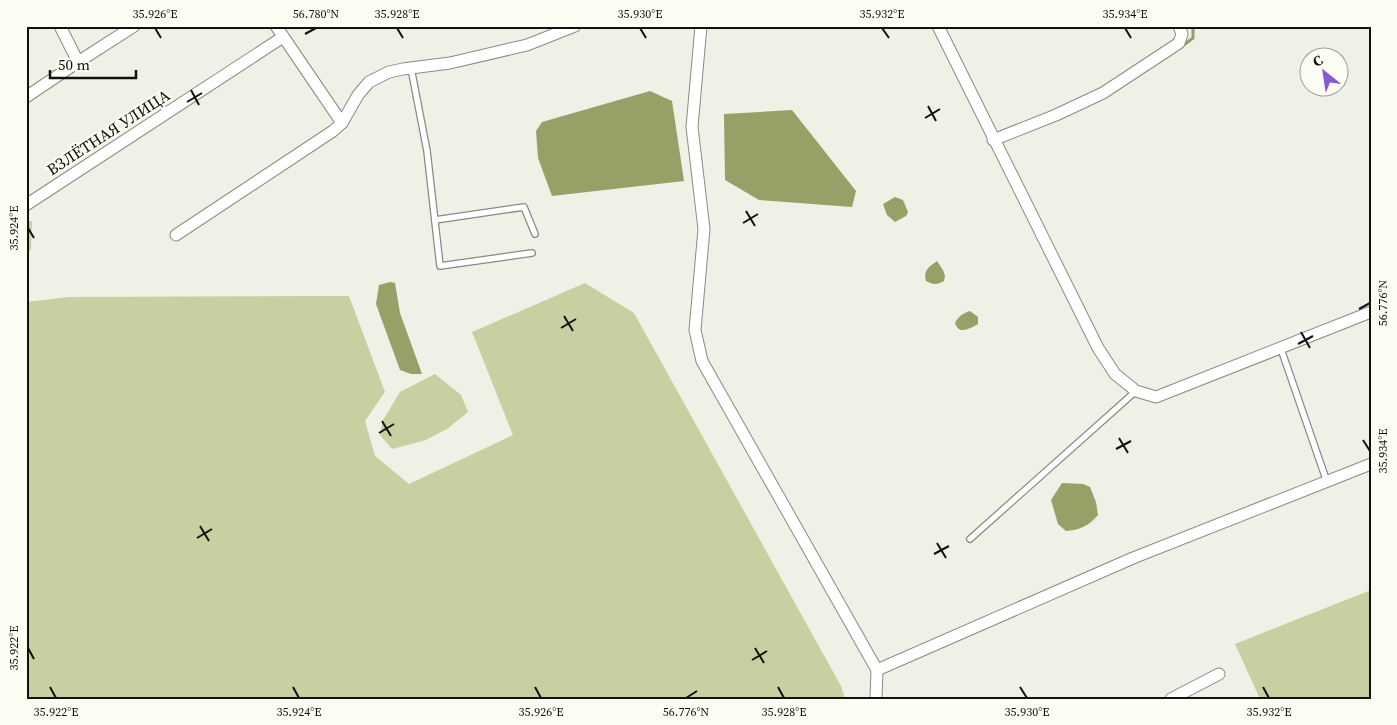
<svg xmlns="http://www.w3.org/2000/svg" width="1397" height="725" font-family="'Source Serif 4',serif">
<rect width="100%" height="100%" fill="#eff1e7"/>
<g fill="#c8cfa1">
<path d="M26 221H32L31 249 26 255Z"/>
<path d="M585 283 634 313 841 686 845 699H26V302L69 297 349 296 385 392 365 421 375 456 409 484 513 435 472 332Z"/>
<path d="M435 374 461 395 468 412 447 429 426 440 392 449 380 435 383 420 400 392Z"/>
<path d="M1371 590V699H1260L1235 644Z"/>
</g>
<g fill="#97a066">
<path d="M650 91 672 101 684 181 552 196 538 158 536 131 542 122Z"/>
<path d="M792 110 856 191 852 207 759 200 725 180 724 114Z"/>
<path d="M895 197 903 200 908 212 906 216 895 222 887 215 883 204Z"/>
<path d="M937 261 943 270 945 276 944 281C937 285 933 285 926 281 923 270 929 267 937 261Z"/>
<path d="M390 282 395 283 400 313 422 374H411L400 370 376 304 379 285Z"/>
<path d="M970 311 978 317V324C969 329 959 335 955 323 958 317 963 313 970 311Z"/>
<path d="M1062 483 1083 484 1090 487 1096 502 1098 515C1089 526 1079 530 1066 531L1058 524 1051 500Z"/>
</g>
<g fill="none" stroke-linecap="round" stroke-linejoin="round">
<path stroke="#97a066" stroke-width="3" d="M1181 47 1193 38V26"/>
<g stroke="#898b82" stroke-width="8">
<g id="lane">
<path d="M411 68 427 151 440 266 532 253"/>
<path d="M435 220 524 207 535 234"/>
<path d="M1281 349 1327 482"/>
<path d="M970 539 1136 391"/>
</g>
</g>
<g stroke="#898b82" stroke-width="13">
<g id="street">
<path d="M60 26 78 62"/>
<path d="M276 26 342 123"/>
<path d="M701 26 692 127 704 229 695 330 702 361 877 670 1133 558 1371 464"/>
<path d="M938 26 1098 348 1115 374 1136 391 1156 397 1371 312"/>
<path d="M26 97 78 62 134 26"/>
<path d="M993 140 1056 115 1103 93 1179 43 1182 34 1179 26"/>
<path d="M26 205 283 37"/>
<path d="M176 235 333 131 342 123 358 95 369 82 389 72 403 69 450 63 527 45 575 26"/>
<path d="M876 699 877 670"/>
<path d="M1171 699 1219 674"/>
</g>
</g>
<use href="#lane" stroke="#fff" stroke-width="5.5"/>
<use href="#street" stroke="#fff" stroke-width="11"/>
</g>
<path fill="none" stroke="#11110e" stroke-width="2" d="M155 28 161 38M397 28 403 38M640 28 646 38M882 28 889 38M1125 28 1131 38M305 34 316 28M191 90 199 105M187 102 202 93M928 106 936 121M925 118 940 109M746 211 755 226M743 223 758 214M28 228 34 238M1359 309 1370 303M564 316 573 331M561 328 576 319M1301 332 1310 348M1298 344 1313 336M382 421 391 436M379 433 394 424M1119 438 1128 453M1363 440 1370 451M1116 449 1131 441M200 526 209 541M197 538 212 529M937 543 946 558M934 554 949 546M28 648 34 659M755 648 764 663M752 660 767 651M50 687 56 698M293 687 299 698M535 687 541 698M778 687 784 698M1020 687 1027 698M1263 687 1269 698M686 698 697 691"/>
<g text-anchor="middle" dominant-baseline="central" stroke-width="4.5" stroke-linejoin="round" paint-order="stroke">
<g font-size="16" fill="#11110e" stroke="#fcfef4">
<text transform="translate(108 132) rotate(-33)">ВЗЛЁТНАЯ УЛИЦА</text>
</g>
</g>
<rect width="1397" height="725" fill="none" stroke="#fcfef4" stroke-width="55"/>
<g transform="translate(1324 72) rotate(330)"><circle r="24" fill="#fcfef4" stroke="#9e9f98"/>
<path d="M0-4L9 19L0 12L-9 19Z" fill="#845bd5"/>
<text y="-8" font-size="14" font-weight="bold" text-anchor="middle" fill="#11110e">С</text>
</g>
<path d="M50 70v8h86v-8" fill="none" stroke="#11110e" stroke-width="2.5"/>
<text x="58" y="70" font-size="15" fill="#11110e" stroke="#fcfef4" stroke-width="4" paint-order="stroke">50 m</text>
<rect x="28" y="28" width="1342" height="670" fill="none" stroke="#11110e" stroke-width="2"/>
<g font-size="12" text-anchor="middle" fill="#11110e">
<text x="155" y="18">35.926°E</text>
<text x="316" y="18">56.780°N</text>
<text x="397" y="18">35.928°E</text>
<text x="640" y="18">35.930°E</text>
<text x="882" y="18">35.932°E</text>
<text x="1125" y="18">35.934°E</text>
<text transform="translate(14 228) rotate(-90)" y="4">35.924°E</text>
<text transform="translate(1383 303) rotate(-90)" y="4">56.776°N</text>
<text transform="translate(1383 451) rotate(-90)" y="4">35.934°E</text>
<text transform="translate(14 648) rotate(-90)" y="4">35.922°E</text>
<text x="56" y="716">35.922°E</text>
<text x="299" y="716">35.924°E</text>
<text x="541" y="716">35.926°E</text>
<text x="686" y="716">56.776°N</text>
<text x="784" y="716">35.928°E</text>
<text x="1027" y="716">35.930°E</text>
<text x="1269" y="716">35.932°E</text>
</g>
</svg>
